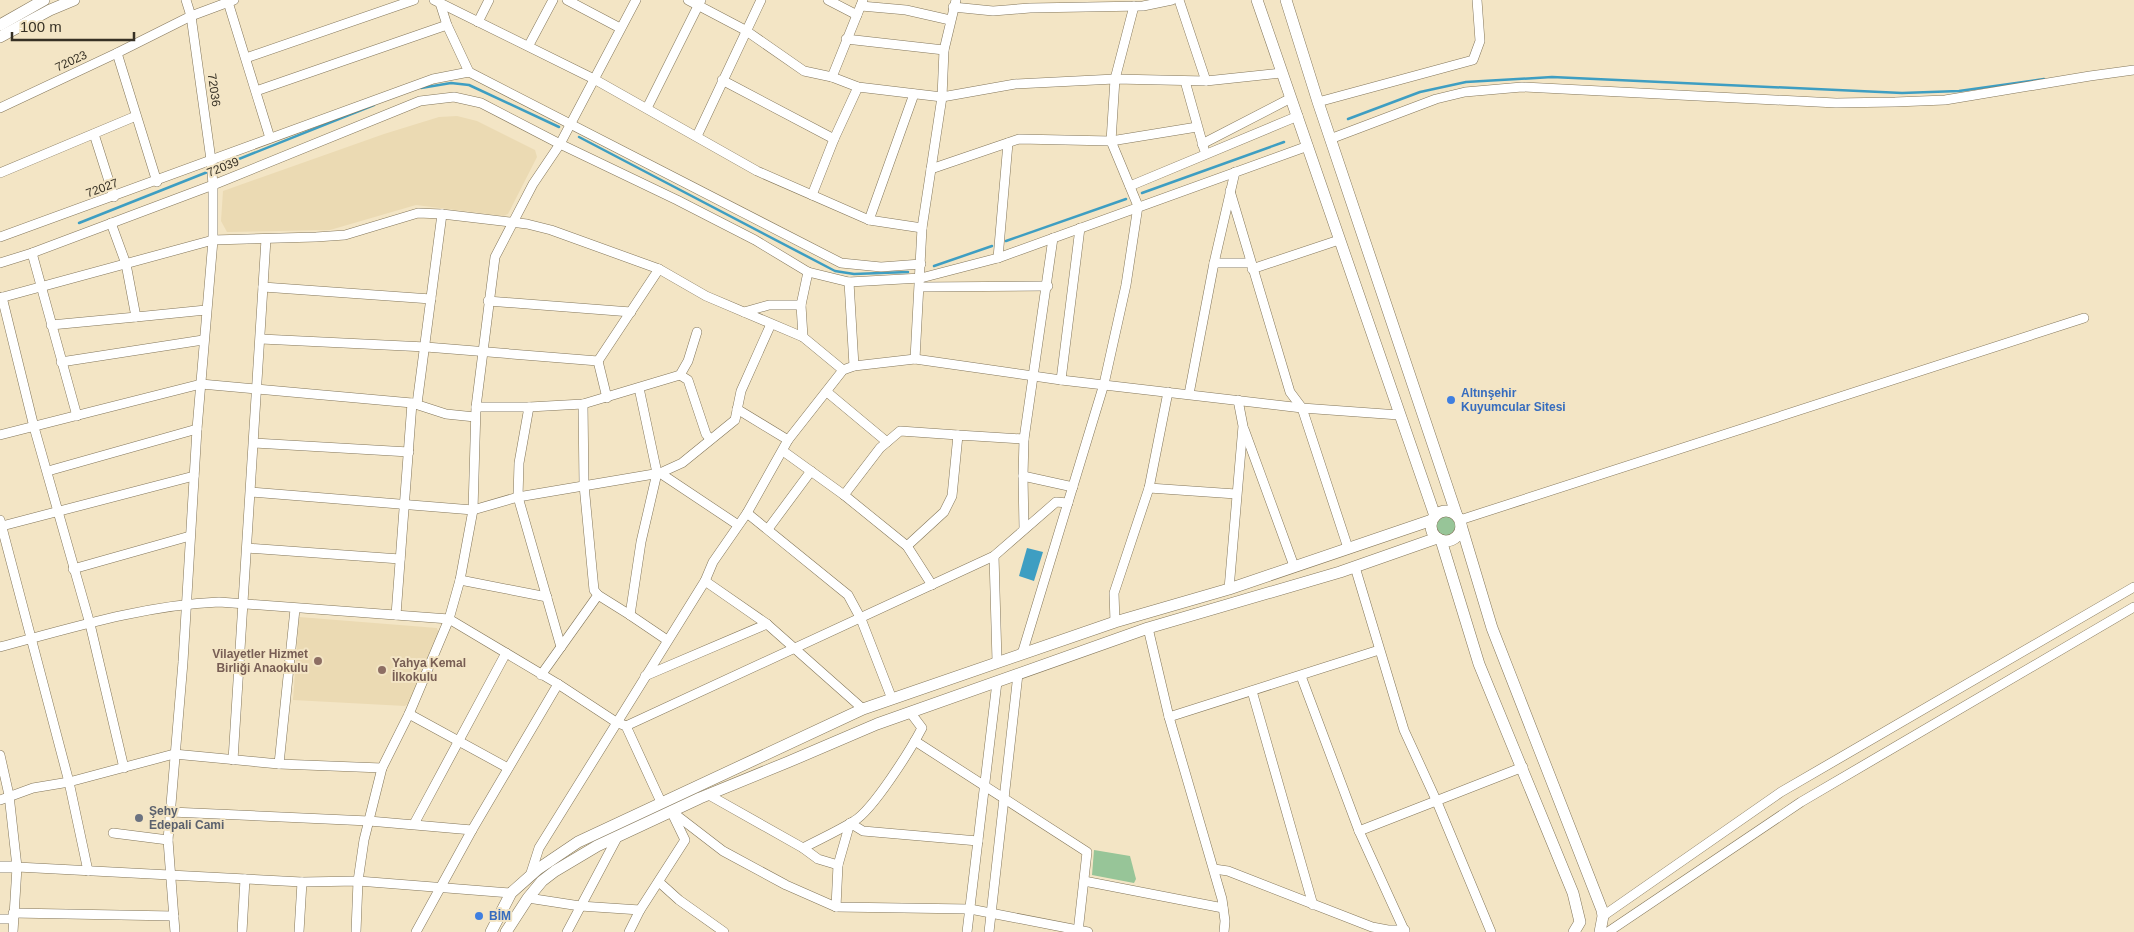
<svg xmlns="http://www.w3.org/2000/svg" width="2134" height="932" font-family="Arial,sans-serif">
<rect width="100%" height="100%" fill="#f3e5c5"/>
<g fill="#ebdab3">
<path d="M457 116 477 121 535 150 537 157 508 214 503 216 416 205 330 230 227 232 221 221 223 191 384 134 439 117Z"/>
<path d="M299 617 437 628 440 637 409 703 405 706 293 700Z"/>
</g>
<g fill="#97c598">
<circle cx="1447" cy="526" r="11"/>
<path d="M1094 850 1130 856 1136 879 1134 883 1092 875Z"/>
</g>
<path fill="#3e9ec2" d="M1027 548 1043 552 1034 581 1019 576Z"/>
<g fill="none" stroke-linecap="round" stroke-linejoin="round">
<g stroke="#3e9ec2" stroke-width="2.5">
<path d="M421 88 451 83 469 85 559 127"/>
<path d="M1348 119 1420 92 1466 82 1552 77 1902 93 1959 91 2044 79"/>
<path d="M579 137 835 271 854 274 908 272"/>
<path d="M224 165 374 105"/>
<path d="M1142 193 1284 142"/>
<path d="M79 223 210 171"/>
<path d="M1006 241 1126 199"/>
<path d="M934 266 992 246"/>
</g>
<g stroke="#83765a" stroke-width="10">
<g id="minor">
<path d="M434 0 594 79 757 171 869 220 922 228"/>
<path d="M567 0 620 28"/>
<path d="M688 0 745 30 804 71 832 77 858 87 942 97 1015 84 1115 79 1206 81 1281 73"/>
<path d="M828 0 857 15"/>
<path d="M1179 0 1206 81"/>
<path d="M228 2 270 138"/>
<path d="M440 3 447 25 469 72"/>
<path d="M861 6 906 10 950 20"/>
<path d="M953 7 993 11 1030 8 1143 6 1172 0"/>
<path d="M478 22 489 0"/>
<path d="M846 39 944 50"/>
<path d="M529 45 553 0"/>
<path d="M117 53 157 182"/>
<path d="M246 58 414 0"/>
<path d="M832 77 863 0"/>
<path d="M722 80 834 139 812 195"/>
<path d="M1185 81 1204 149"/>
<path d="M256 91 447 25"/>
<path d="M1318 102 1473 60 1480 41 1477 0"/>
<path d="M0 108 117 53 191 16 234 0"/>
<path d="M647 108 701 0"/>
<path d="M94 134 114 197"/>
<path d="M697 136 761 0"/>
<path d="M834 139 858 87"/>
<path d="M1330 139 1436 99 1465 92 1522 87 1836 103 1895 102 1945 100 2090 76 2134 70"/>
<path d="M1202 144 1291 98"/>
<path d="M931 169 1019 139 1111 141 1197 127"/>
<path d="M0 173 136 116"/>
<path d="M1130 186 1298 116"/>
<path d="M1230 191 1290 392 1302 408 1348 548"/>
<path d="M869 220 914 94"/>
<path d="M111 223 126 264 136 317 206 310"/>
<path d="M0 237 433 79 469 72 841 263 881 267 921 264"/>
<path d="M32 253 77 416"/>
<path d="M998 258 1008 143"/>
<path d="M0 263 32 253 213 185 420 101 454 97 481 103 560 144 677 200 755 240 808 272 849 282 921 278 998 258 1308 146"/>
<path d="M1214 263H1251"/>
<path d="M1252 269 1339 240"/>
<path d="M849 282 854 366"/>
<path d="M263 287 431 299"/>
<path d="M920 287 1048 286"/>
<path d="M2 297 34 427 90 624 124 768"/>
<path d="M0 298 213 240 316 237 345 235 418 213 442 214 527 224 551 230 659 269"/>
<path d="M488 301 631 312"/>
<path d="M801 305 803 337"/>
<path d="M744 312 769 305H801L808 272"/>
<path d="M51 325 136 317"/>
<path d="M697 332 688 361 680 375 688 380 706 434 710 439"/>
<path d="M261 339 426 347 598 361 607 398"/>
<path d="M915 359 922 228 942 97 944 50 956 0"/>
<path d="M598 361 659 269 706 296 803 337 843 370"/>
<path d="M61 362 203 340"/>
<path d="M1061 380 1080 228"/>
<path d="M827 392 887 442"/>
<path d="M1189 394 1214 263 1235 172"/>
<path d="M417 404 442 214"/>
<path d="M583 404 584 485 594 590 598 595 630 615 667 640"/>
<path d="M476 407H529L519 463 518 497 561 647"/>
<path d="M529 407 583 404 680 375"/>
<path d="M737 409 788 440"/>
<path d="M1244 429 1294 566"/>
<path d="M0 435 201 384 412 403 446 414 475 417"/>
<path d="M254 443 409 452"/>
<path d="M783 451 844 495 907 546 932 585"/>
<path d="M48 471 197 429"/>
<path d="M660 473 738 525"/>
<path d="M1023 476 1073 487"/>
<path d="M1149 488 1236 494"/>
<path d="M251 492 473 510 518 497 660 473 682 463 735 420 741 391 771 324"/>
<path d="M844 495 880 448 900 431 958 435"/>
<path d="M747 513 848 595 861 619 892 699"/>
<path d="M0 520 69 782 88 871"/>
<path d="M1460 520 2084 318"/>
<path d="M2 526 194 476"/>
<path d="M768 529 811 471"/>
<path d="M1024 529 1023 476 1024 439 1053 238"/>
<path d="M907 546 944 512 952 496 958 435 1024 439"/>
<path d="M247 548 400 559"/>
<path d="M994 556 997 661"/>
<path d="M1355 567 1404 730 1437 802 1491 932"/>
<path d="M73 569 190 536"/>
<path d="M460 580 547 597"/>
<path d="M705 581 767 624 863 709"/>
<path d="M1229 589 1243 426 1238 400"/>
<path d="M396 615 412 403"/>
<path d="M630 615 641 542 657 473 639 388"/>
<path d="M1115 622 1114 593 1149 488 1168 392"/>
<path d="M1148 628 1169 717 1222 899 1225 921 1224 932"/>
<path d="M0 647C71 628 145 605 219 602L449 619 558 684 616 722 626 726 661 802"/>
<path d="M1022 654 1104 384 1126 285 1138 206 1111 141 1115 79 1134 6"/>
<path d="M541 675 598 595"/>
<path d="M645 676 767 624"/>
<path d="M1301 676 1359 831 1405 932"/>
<path d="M1252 691 1313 905"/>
<path d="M409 714 508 768"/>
<path d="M1169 717 1379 650"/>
<path d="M626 726 994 556 1056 502 1068 503"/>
<path d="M915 741 1087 852 1078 932"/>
<path d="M0 755 9 795 17 867 13 932"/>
<path d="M233 760 266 239"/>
<path d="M279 764 295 609"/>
<path d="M709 795 803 848 818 859 838 865"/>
<path d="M0 800 33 788 69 782 174 754 279 764 382 768"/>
<path d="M671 811 723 851 786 885 836 907 970 909 1088 932"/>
<path d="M171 812 369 821 472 830"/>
<path d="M414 824 506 653"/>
<path d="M1359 831 1523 767"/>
<path d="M113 833 168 840"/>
<path d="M803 848C820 839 838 831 854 821 873 810 911 749 922 728L910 712"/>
<path d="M17 867 302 882 358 881 511 893"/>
<path d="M1214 869 1228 871 1372 927 1388 930H1405"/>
<path d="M530 876 539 848 705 581 713 562 747 513 788 440 843 370 854 366 915 359 1061 380 1302 408 1399 415"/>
<path d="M1084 881 1223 908"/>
<path d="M659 882 679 900 724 932"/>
<path d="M528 898 580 906 640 910"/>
<path d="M836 907 838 865 850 823 863 831 978 841"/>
<path d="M13 913 174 916"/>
<path d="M1603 916 1781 792 2134 587"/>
<path d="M0 919H13"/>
<path d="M175 932 168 840 183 662 197 429 213 240V185L211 160 191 16 186 0"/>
<path d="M242 932 245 879"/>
<path d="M299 932 302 882"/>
<path d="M356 932 358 881 364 840 382 768 409 714 449 619 460 580 473 510 476 407 495 257 533 184 560 144 636 0"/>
<path d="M416 932 472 830 558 684"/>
<path d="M567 932 618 836"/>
<path d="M629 932 640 910 685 840 672 813"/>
<path d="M967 932 997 682"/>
<path d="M989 932 1018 674"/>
<path d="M1608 932 1801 802 2134 607"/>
</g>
</g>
<g stroke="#83765a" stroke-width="12">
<g id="major">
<path d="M1257 0 1435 516"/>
<path d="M1286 0 1318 102 1457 516"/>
<path d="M0 25 44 0"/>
<path d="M0 37 50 10 74 0"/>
<circle cx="1446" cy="526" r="15"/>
<path d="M1461 525 1492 628 1602 910 1603 916 1600 932"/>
<path d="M1441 540 1479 664 1573 893 1580 922 1574 932"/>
<path d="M0 867H17"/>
<path d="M491 932 511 893 538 869 578 842 863 709 1115 622 1229 589 1432 520"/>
<path d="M506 932 528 898 542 881 555 871 597 846 700 798 788 762 877 724 1148 628 1340 572 1437 538"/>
</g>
</g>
<use href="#minor" stroke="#fff" stroke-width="9"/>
<use href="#major" stroke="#fff" stroke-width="11"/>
</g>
<g fill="#3f7fe0" stroke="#f3e5c5" stroke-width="2">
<circle cx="1451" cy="400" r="5"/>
<circle cx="479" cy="916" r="5"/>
</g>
<g fill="#8d6e63" stroke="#f3e5c5" stroke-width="2">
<circle cx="318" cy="661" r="5"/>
<circle cx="382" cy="670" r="5"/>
</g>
<circle fill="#6b7280" stroke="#f3e5c5" stroke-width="2" cx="139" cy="818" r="5"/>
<g text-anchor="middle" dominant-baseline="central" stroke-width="4" stroke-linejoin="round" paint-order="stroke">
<g font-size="12" fill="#363024" stroke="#f3e5c5">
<text transform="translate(71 61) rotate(-25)">72023</text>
<text transform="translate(214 90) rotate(82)">72036</text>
<text transform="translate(223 167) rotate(-22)">72039</text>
<text transform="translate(102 188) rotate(-20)">72027</text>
</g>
<g font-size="12" font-weight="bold" fill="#366cbe" stroke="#f3e5c5" text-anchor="start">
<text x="1461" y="393">Altınşehir<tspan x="1461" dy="14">Kuyumcular Sitesi</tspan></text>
<text x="489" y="916">BİM</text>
</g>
<g font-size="12" font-weight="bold" fill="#785e54" stroke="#f3e5c5" text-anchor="end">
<text x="308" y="654">Vilayetler Hizmet<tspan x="308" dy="14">Birliği Anaokulu</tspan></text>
<text x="392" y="663" text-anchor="start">Yahya Kemal<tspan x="392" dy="14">İlkokulu</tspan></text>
</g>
<g font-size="12" font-weight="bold" fill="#5b616d" stroke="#f3e5c5" text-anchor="start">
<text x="149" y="811">Şehy<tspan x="149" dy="14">Edepali Cami</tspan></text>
</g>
</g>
<path d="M12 32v8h122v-8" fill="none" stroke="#363024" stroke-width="2.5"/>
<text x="20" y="32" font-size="15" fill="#363024" stroke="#f3e5c5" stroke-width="4" paint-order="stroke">100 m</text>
</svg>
